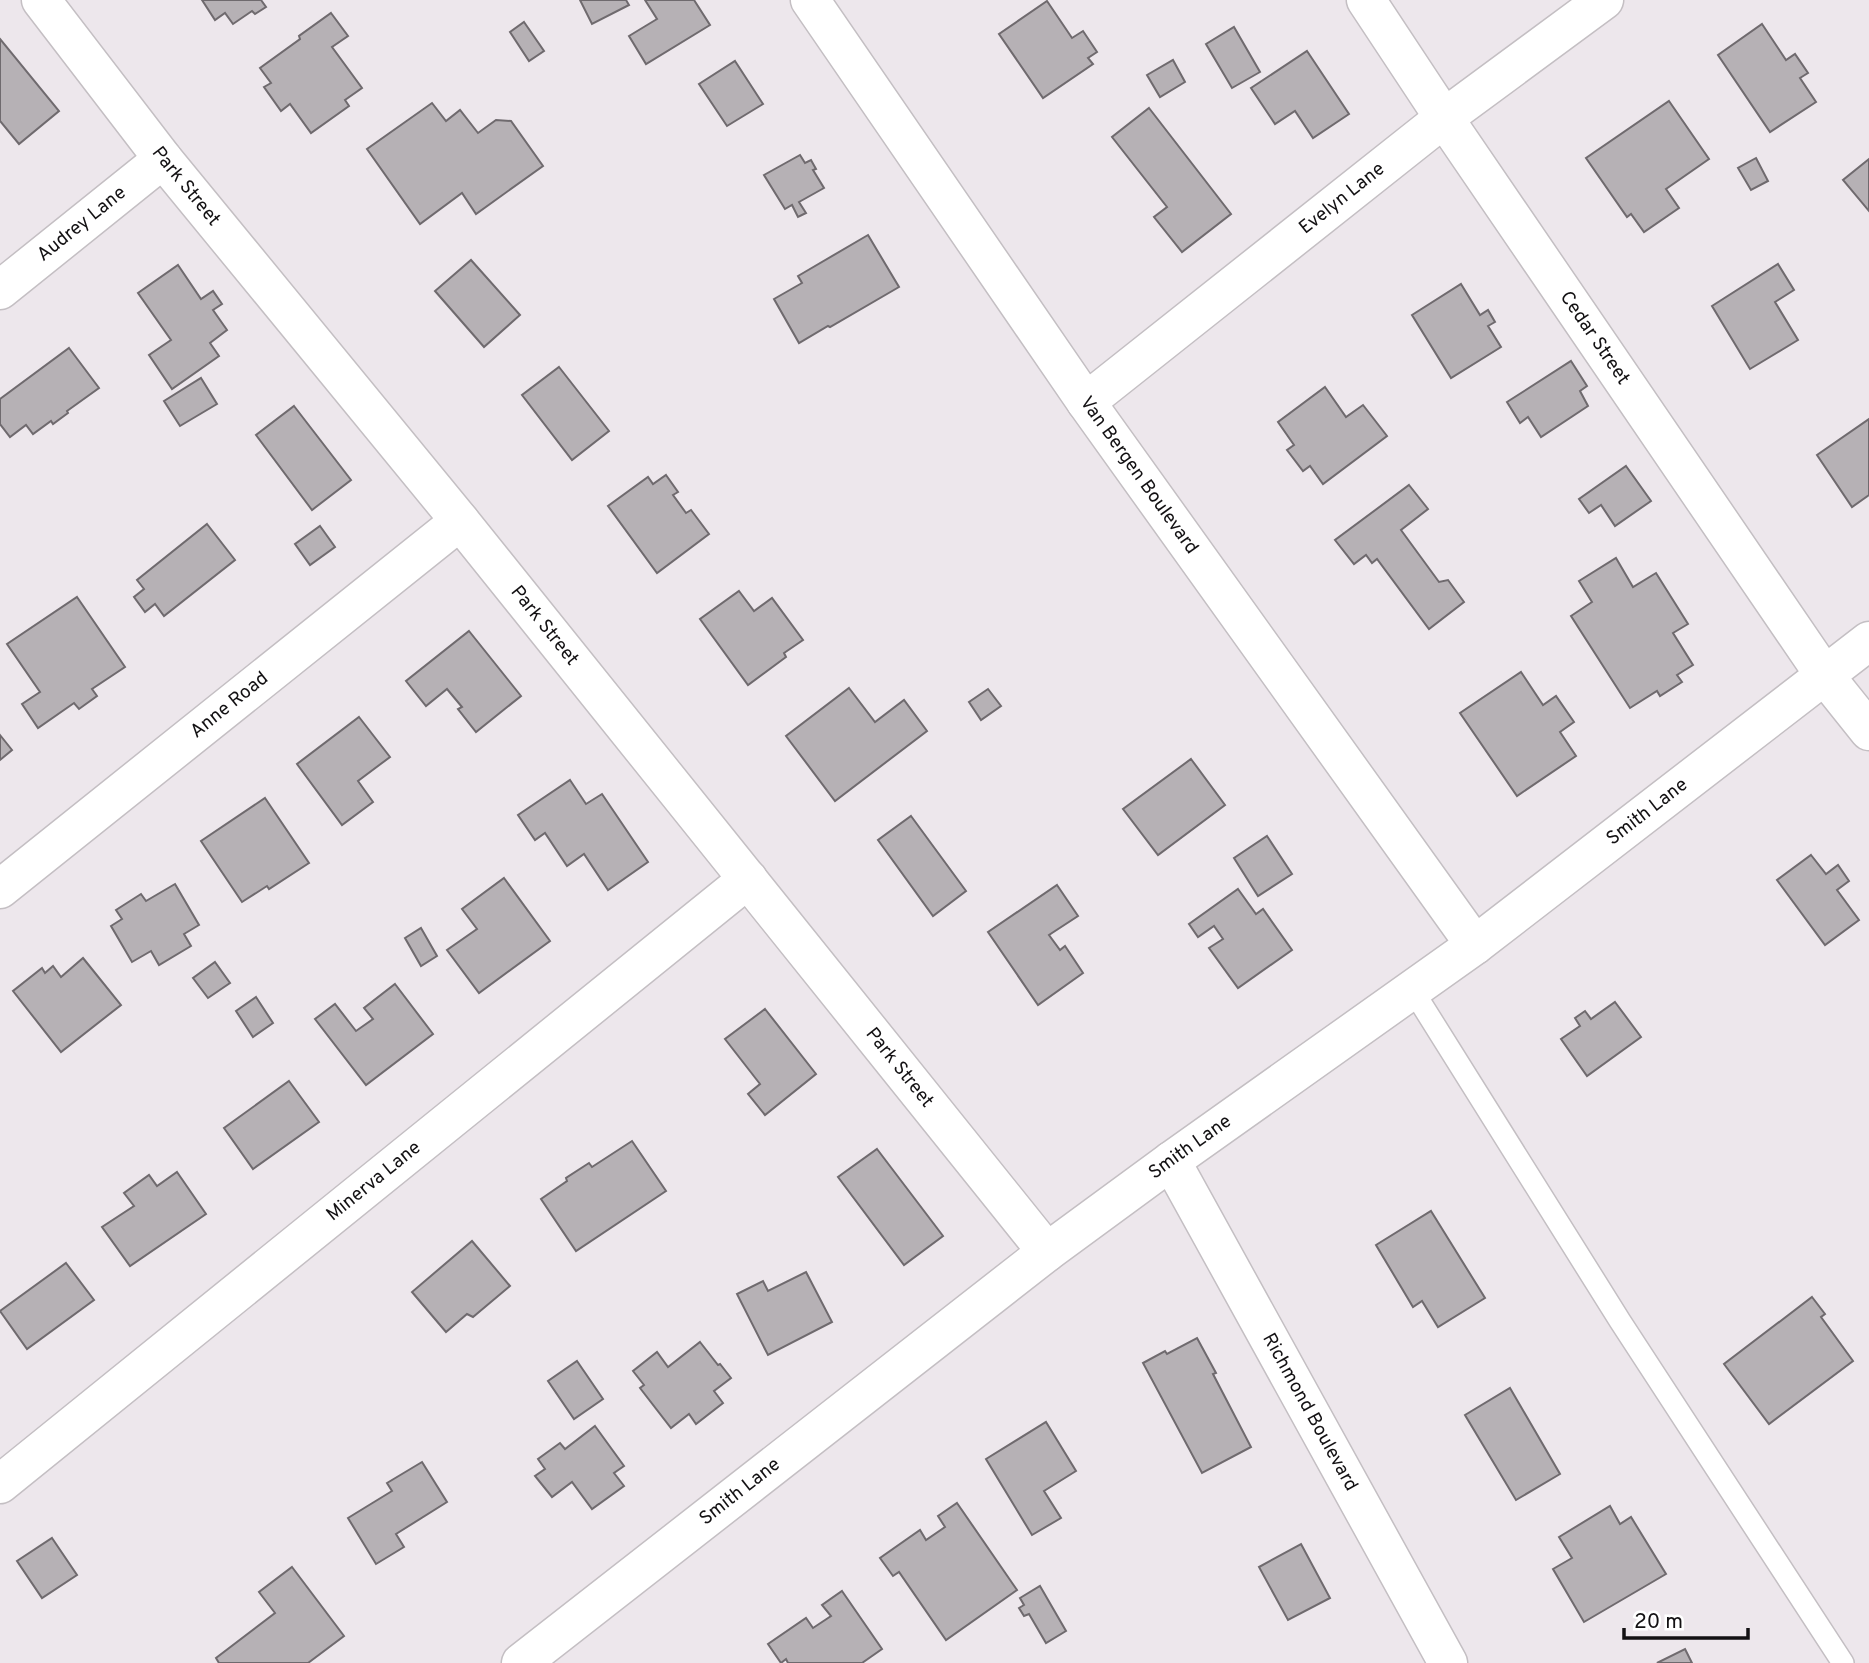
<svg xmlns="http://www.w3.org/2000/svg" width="1869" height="1663" font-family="Overpass,sans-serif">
<rect width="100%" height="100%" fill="#ede7ec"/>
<g fill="#b6b1b5" stroke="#6f6a6e" stroke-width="2">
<path d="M202 0H261L266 7 255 14 252 11 233 24 225 13 215 20Z"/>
<path d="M580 0H626L629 5 592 24Z"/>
<path d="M645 0H694L710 25 646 64 629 36 657 19Z"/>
<path d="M1047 1 1072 38 1083 31 1097 52 1088 58 1093 64 1043 98 999 34Z"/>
<path d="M331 13 348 36 332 47 362 88 345 100 349 106 311 133 290 104 281 111 264 87 271 83 260 68 300 39 299 36Z"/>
<path d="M524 22 544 51 529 61 510 32Z"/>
<path d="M1762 24 1786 60 1795 54 1808 73 1800 78 1816 102 1770 132 1718 55Z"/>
<path d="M1234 27 1260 72 1232 88 1206 44Z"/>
<path d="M0 39 59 111 19 144 0 121Z"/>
<path d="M1307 51 1349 114 1313 138 1295 111 1275 124 1251 88Z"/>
<path d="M1173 60 1185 82 1160 97 1147 75Z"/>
<path d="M735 61 763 104 727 126 699 84Z"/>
<path d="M1669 101 1709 159 1666 189 1679 208 1644 232 1631 214 1627 217 1586 158Z"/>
<path d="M432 103 446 121 460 110 478 133 496 120 511 121 543 166 476 214 462 193 420 224 367 149Z"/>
<path d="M1149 108 1231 214 1182 252 1154 217 1167 207 1112 137Z"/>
<path d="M800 155 805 163 811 160 816 169 813 170 824 188 799 202 806 213 798 217 792 205 785 209 764 175Z"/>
<path d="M1756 158 1768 181 1751 190 1738 168Z"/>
<path d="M1869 159V211L1843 180Z"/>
<path d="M868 235 899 287 830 327 828 326 799 343 774 299 802 283 798 276Z"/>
<path d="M471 260 520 315 484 347 435 291Z"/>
<path d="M1778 264 1794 290 1775 302 1798 340 1750 369 1712 306Z"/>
<path d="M178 265 201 299 213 291 222 304 213 310 227 330 210 343 219 356 172 389 149 355 171 340 138 293Z"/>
<path d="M1461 284 1480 315 1488 310 1495 322 1488 326 1501 347 1451 378 1412 315Z"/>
<path d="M69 348 99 388 67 411 68 413 53 424 51 421 33 434 26 425 10 437 0 424V399Z"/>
<path d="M1571 361 1587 386 1580 391 1588 406 1541 437 1528 417 1520 423 1507 402Z"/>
<path d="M559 367 609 431 572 460 522 395Z"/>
<path d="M201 378 217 404 180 426 164 401Z"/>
<path d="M1325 387 1346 417 1363 405 1387 436 1323 484 1310 466 1303 471 1287 450 1294 445 1278 422Z"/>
<path d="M294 406 351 480 312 510 256 435Z"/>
<path d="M1869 419V495L1852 507 1817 455Z"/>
<path d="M1626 466 1651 501 1615 526 1601 505 1589 513 1579 499Z"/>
<path d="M666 475 678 492 673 495 686 513 691 510 709 534 657 573 608 506 648 477 653 484Z"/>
<path d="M1409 485 1428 509 1401 530 1439 582 1448 580 1464 602 1429 629 1377 559 1372 563 1366 555 1354 564 1335 540Z"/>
<path d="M207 524 235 560 164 616 155 604 145 612 134 597 144 589 137 580Z"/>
<path d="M320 526 335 547 310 565 295 544Z"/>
<path d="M1616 558 1633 587 1656 573 1688 624 1673 633 1693 665 1677 675 1682 682 1660 696 1657 691 1630 708 1571 616 1592 602 1579 581Z"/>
<path d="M739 591 754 611 772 598 803 640 784 653 786 657 748 685 700 619Z"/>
<path d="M77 597 125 667 92 689 97 696 79 709 74 703 38 728 22 704 40 692 7 644Z"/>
<path d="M469 631 521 696 476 732 458 709 462 707 447 689 426 706 406 681Z"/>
<path d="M1521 672 1543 705 1556 696 1574 722 1560 732 1576 756 1517 796 1460 713Z"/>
<path d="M849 688 875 722 904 700 927 731 835 801 786 736Z"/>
<path d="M988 689 1001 706 981 720 969 702Z"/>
<path d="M359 717 390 757 358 781 373 802 342 825 297 764Z"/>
<path d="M0 735 12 750 0 760Z"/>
<path d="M1191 759 1225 805 1158 855 1123 809Z"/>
<path d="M570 780 586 804 602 794 648 862 608 890 584 854 567 866 545 833 535 840 518 815Z"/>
<path d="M265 798 309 863 269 889 267 886 242 902 201 841Z"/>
<path d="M911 816 966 891 933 916 878 840Z"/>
<path d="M1267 836 1292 874 1258 896 1234 858Z"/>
<path d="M1811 855 1826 874 1838 865 1849 881 1837 890 1859 920 1825 945 1777 880Z"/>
<path d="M504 878 550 941 479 993 447 950 477 929 462 909Z"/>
<path d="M175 884 199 925 184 934 191 946 159 965 151 951 132 962 111 926 122 919 116 910 141 894 146 901Z"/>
<path d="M1057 885 1078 916 1049 935 1060 950 1065 946 1083 973 1038 1005 988 932Z"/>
<path d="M1238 889 1256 914 1263 909 1292 950 1238 988 1209 948 1223 939 1214 926 1198 937 1189 924Z"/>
<path d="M421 928 437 956 421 966 405 938Z"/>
<path d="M83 958 121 1005 61 1052 13 991 42 968 45 973 53 966 61 977Z"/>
<path d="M215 962 230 983 208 998 193 978Z"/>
<path d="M395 984 433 1034 366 1085 315 1019 335 1004 356 1031 373 1019 364 1008Z"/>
<path d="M256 997 273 1023 253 1037 236 1011Z"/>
<path d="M1615 1002 1641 1037 1587 1076 1561 1039 1580 1026 1575 1018 1585 1011 1591 1019Z"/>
<path d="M765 1009 816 1074 765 1115 748 1094 760 1084 725 1039Z"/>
<path d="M289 1081 319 1122 253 1169 224 1128Z"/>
<path d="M632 1141 666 1191 576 1251 541 1199 567 1181 566 1178 589 1163 592 1167Z"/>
<path d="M877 1149 943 1236 904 1265 838 1177Z"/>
<path d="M177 1172 206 1214 130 1266 102 1227 134 1206 124 1193 149 1175 157 1186Z"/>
<path d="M1431 1211 1485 1298 1438 1327 1422 1301 1413 1307 1376 1245Z"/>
<path d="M472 1241 510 1286 473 1317 467 1314 446 1332 412 1292Z"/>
<path d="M66 1263 94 1300 27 1349 0 1311Z"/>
<path d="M806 1272 832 1322 768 1355 737 1294 763 1281 768 1291Z"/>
<path d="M1812 1297 1825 1314 1821 1317 1853 1361 1769 1424 1724 1364Z"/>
<path d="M1197 1338 1216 1373 1213 1374 1251 1447 1202 1473 1143 1363 1165 1351 1167 1354Z"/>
<path d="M700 1342 718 1365 720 1364 731 1378 714 1391 723 1403 696 1424 689 1414 671 1428 640 1388 644 1385 633 1371 657 1352 668 1367Z"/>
<path d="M577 1361 603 1399 574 1419 548 1381Z"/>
<path d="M1510 1388 1560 1474 1516 1500 1465 1415Z"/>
<path d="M1046 1422 1076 1471 1044 1491 1061 1518 1032 1535 986 1459Z"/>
<path d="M595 1426 624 1466 614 1473 624 1486 592 1509 572 1482 552 1497 535 1476 545 1469 538 1459 560 1443 565 1449Z"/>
<path d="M422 1462 447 1502 396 1534 404 1547 376 1564 348 1518 392 1491 387 1483Z"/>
<path d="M957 1503 1017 1590 946 1640 899 1572 893 1576 880 1558 920 1530 926 1540 945 1527 938 1516Z"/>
<path d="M1610 1506 1620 1524 1631 1517 1666 1574 1584 1622 1553 1569 1572 1558 1559 1537Z"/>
<path d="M52 1538 77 1575 42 1598 17 1561Z"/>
<path d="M1301 1544 1330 1598 1288 1620 1259 1567Z"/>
<path d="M292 1567 344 1636 308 1663H219L216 1658 275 1613 259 1592Z"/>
<path d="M1040 1586 1066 1631 1046 1643 1029 1614 1024 1616 1019 1608 1024 1605 1020 1598Z"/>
<path d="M842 1591 882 1649 862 1663H788L786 1659 781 1663 768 1644 806 1618 813 1628 831 1616 822 1605Z"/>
<path d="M1685 1649 1692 1663H1657Z"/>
</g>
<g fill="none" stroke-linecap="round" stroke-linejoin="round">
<g stroke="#c4bfc3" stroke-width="24">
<path id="lane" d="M1412 989 1620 1321 1843 1663"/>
</g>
<g stroke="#c4bfc3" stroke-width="41">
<g id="street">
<path id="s1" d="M41 0 163 159 460 521 1047 1252"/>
<path id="s2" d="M810 0 1086 402 1475 945"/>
<path id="s3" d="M1366 0 1444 118 1825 676 1869 731"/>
<path id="s4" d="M0 290 163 159"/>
<path id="s5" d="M1086 402 1444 118 1604 0"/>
<path id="s6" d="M0 889 460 521"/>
<path id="s7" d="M1171 1161 1448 1663"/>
<path id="s8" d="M0 1484 748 879"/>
<path id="s9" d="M521 1663 1047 1252 1171 1161 1475 945 1869 641"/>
</g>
</g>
<use href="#lane" stroke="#fff" stroke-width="21"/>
<use href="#street" stroke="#fff" stroke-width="38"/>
</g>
<g text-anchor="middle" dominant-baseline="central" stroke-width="5" stroke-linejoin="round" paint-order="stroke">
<g font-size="19" fill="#131113" stroke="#fff">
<text stroke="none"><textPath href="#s1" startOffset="236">Park Street</textPath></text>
<text stroke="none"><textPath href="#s5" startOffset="327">Evelyn Lane</textPath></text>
<text stroke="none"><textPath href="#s4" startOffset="105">Audrey Lane</textPath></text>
<text stroke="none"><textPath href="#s3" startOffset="408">Cedar Street</textPath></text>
<text stroke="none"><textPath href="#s2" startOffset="578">Van Bergen Boulevard</textPath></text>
<text stroke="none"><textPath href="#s1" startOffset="803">Park Street</textPath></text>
<text stroke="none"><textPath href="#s6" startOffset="294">Anne Road</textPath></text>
<text stroke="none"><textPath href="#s9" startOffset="1412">Smith Lane</textPath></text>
<text stroke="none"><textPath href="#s1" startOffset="1370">Park Street</textPath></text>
<text stroke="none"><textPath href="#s9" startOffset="845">Smith Lane</textPath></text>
<text stroke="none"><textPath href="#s8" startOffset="481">Minerva Lane</textPath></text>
<text stroke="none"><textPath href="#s7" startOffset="287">Richmond Boulevard</textPath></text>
<text stroke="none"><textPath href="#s9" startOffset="278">Smith Lane</textPath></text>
</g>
</g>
<path d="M1624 1628v10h124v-10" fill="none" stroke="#131113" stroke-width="3.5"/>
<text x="1634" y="1628" font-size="21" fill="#131113" stroke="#ffffff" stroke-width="5" paint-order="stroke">20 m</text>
</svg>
